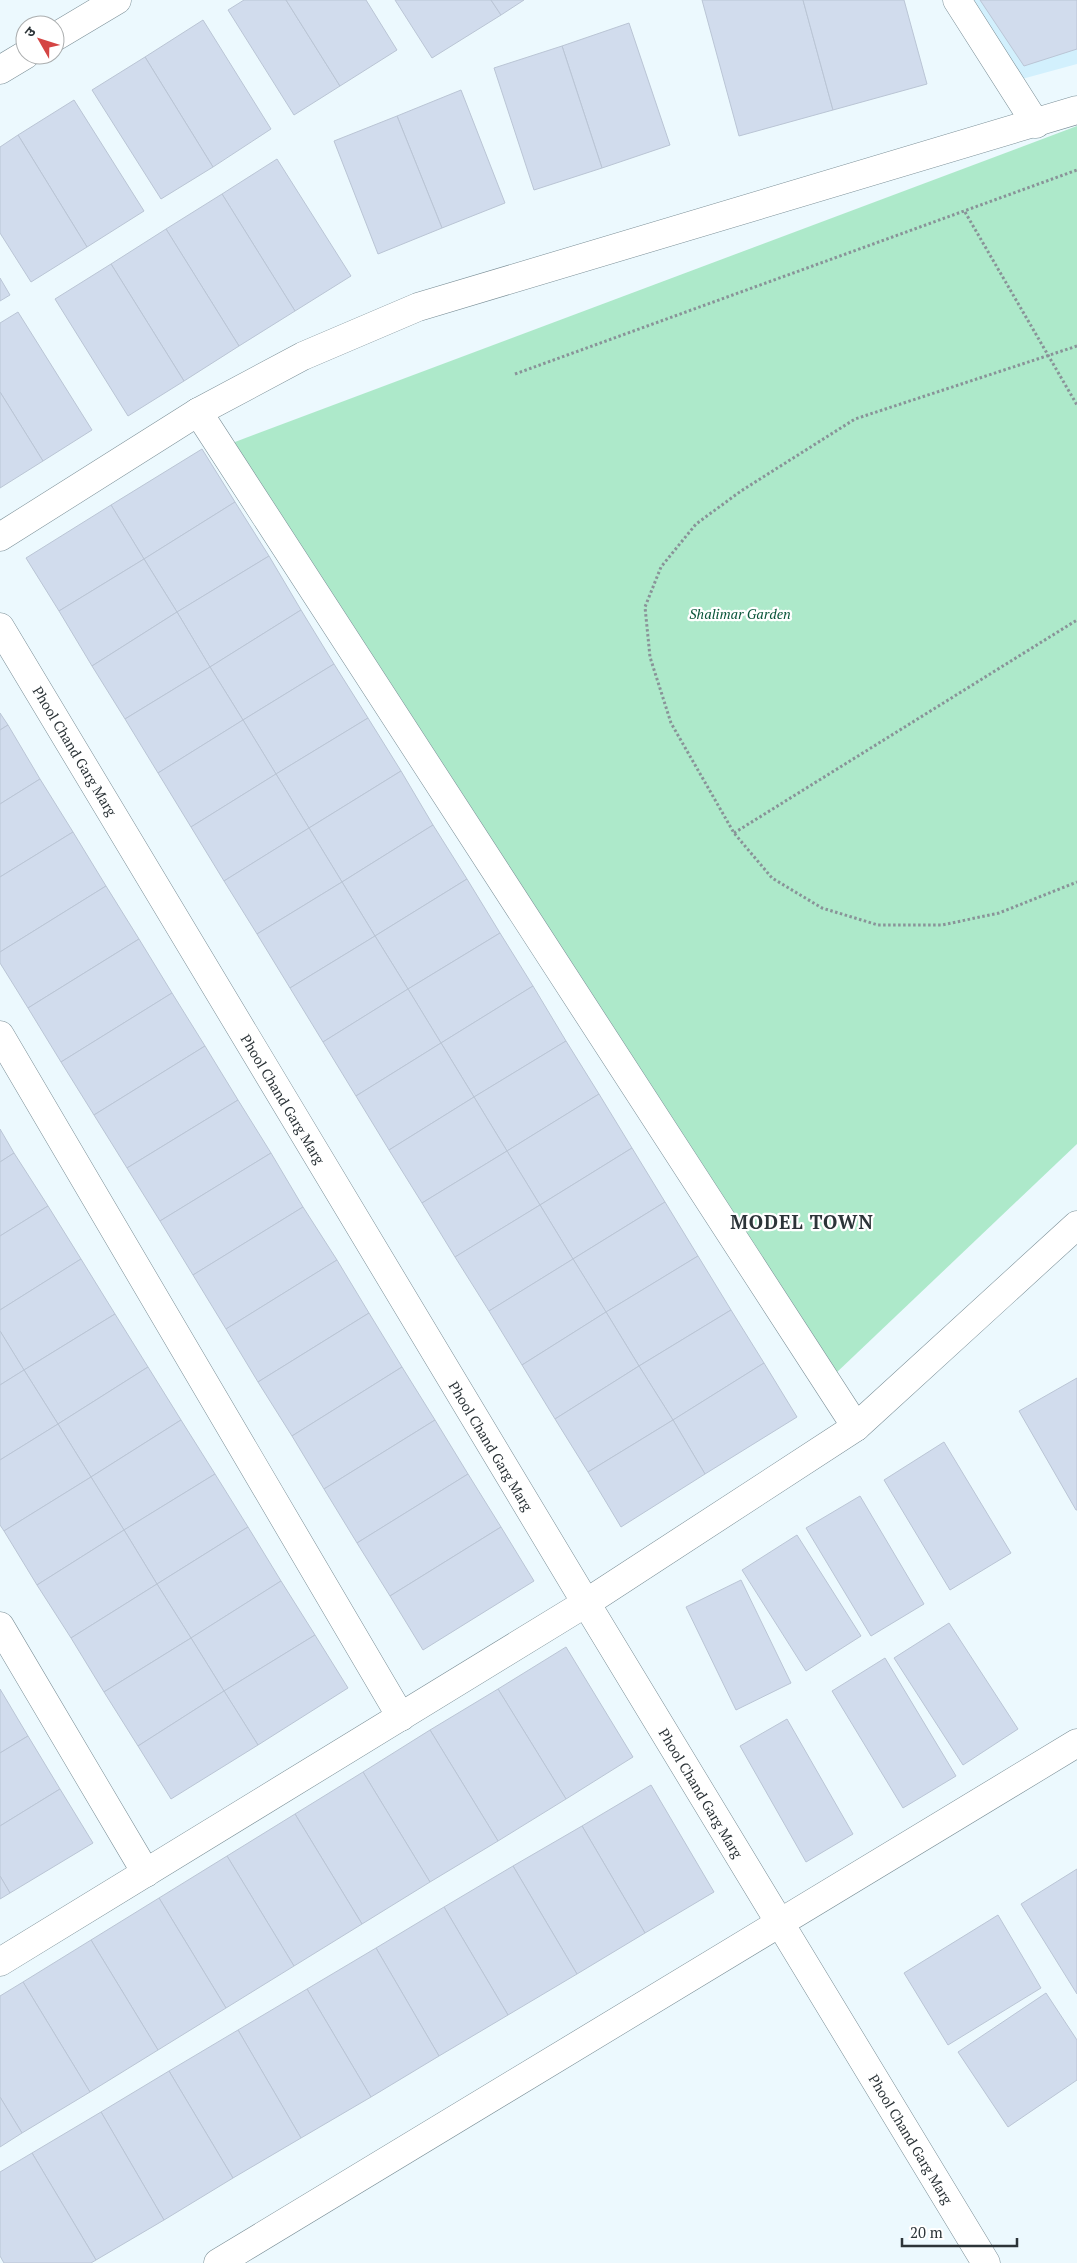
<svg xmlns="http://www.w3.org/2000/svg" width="1077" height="2263" font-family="'PT Serif','Noto Sans Devanagari',serif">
<rect width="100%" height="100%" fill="#ecf9fe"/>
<path fill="#d2f0fd" d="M972 0H1077V64L1022 79Z"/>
<path fill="#ade9ca" d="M1077 126V1144L835 1374 227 445Z"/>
<g fill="#d1dced" stroke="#bac5d5">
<path d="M244 0H286L340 86 294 115 228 10Z"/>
<path d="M286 0H366L397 50 340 86Z"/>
<path d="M395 0H491L501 15 432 58Z"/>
<path d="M491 0H524L501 15Z"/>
<path d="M702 0H803L833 110 739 136Z"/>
<path d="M803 0H904L927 84 833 110Z"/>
<path d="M980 0H1077V49L1024 66Z"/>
<path d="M203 20 271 129 213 167 145 57Z"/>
<path d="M629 23 670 145 602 168 562 46Z"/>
<path d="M562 46 602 168 534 190 494 68Z"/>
<path d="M145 57 213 167 161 199 92 90Z"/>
<path d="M461 90 505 203 442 228 397 116Z"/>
<path d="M74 100 144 211 87 247 18 135Z"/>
<path d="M397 116 442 228 378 254 334 141Z"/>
<path d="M18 135 87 247 31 282 0 233V147Z"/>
<path d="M277 159 351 276 295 311 222 194Z"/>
<path d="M222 194 295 311 239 346 166 229Z"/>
<path d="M166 229 239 346 184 381 111 264Z"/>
<path d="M111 264 184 381 128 416 55 299Z"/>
<path d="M0 278 10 295 0 301Z"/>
<path d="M18 312 92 430 43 461 0 392V323Z"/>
<path d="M0 392 43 461 0 488Z"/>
<path d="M202 449 235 502 144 559 111 505Z"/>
<path d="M235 502 269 556 177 612 144 559Z"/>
<path d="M111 505 144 559 59 611 26 558Z"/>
<path d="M269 556 301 610 210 667 177 612Z"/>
<path d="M144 559 177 612 92 666 59 611Z"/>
<path d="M301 610 334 664 243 720 210 667Z"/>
<path d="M177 612 210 667 125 719 92 666Z"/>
<path d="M334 664 368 718 276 774 243 720Z"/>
<path d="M210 667 243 720 158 773 125 719Z"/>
<path d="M0 713 8 725 0 730Z"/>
<path d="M368 718 401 771 309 828 276 774Z"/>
<path d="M243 720 276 774 191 827 158 773Z"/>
<path d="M8 725 40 779 0 804V730Z"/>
<path d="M401 771 433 825 342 882 309 828Z"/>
<path d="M276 774 309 828 224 881 191 827Z"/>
<path d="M40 779 73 832 0 877V804Z"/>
<path d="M433 825 467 879 375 936 342 882Z"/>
<path d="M309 828 342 882 257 934 224 881Z"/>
<path d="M73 832 106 886 0 952V877Z"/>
<path d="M467 879 500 933 408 989 375 936Z"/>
<path d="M342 882 375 936 290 988 257 934Z"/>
<path d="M106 886 139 939 28 1008 0 963V952Z"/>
<path d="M500 933 533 986 441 1043 408 989Z"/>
<path d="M375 936 408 989 323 1042 290 988Z"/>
<path d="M139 939 172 993 61 1062 28 1008Z"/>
<path d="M533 986 566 1041 474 1097 441 1043Z"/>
<path d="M408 989 441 1043 356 1096 323 1042Z"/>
<path d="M172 993 205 1046 94 1115 61 1062Z"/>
<path d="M566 1041 599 1094 507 1151 474 1097Z"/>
<path d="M441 1043 474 1097 389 1150 356 1096Z"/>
<path d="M205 1046 238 1100 127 1168 94 1115Z"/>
<path d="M599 1094 632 1148 540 1205 507 1151Z"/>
<path d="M474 1097 507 1151 422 1203 389 1150Z"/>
<path d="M238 1100 271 1153 160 1221 127 1168Z"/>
<path d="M0 1129 14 1153 0 1162Z"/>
<path d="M632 1148 665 1202 573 1259 540 1205Z"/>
<path d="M507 1151 540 1205 455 1257 422 1203Z"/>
<path d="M14 1153 48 1206 0 1236V1162Z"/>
<path d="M271 1153 303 1207 193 1275 160 1221Z"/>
<path d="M665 1202 698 1256 606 1312 573 1259Z"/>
<path d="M540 1205 573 1259 489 1311 455 1257Z"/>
<path d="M48 1206 81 1259 0 1310V1236Z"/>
<path d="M303 1207 337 1260 226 1329 193 1275Z"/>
<path d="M698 1256 731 1310 639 1366 606 1312Z"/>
<path d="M81 1259 115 1314 24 1370 0 1331V1310Z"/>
<path d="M573 1259 606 1312 522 1365 489 1311Z"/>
<path d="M337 1260 369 1313 258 1382 226 1329Z"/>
<path d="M731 1310 764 1363 673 1420 639 1366Z"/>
<path d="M606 1312 639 1366 555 1419 522 1365Z"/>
<path d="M369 1313 402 1367 292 1436 258 1382Z"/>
<path d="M115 1314 148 1367 58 1424 24 1370Z"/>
<path d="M0 1331 24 1370 0 1385Z"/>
<path d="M764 1363 797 1417 705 1474 673 1420Z"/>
<path d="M639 1366 673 1420 588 1472 555 1419Z"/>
<path d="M148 1367 181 1420 91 1477 58 1424Z"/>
<path d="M402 1367 435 1420 324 1489 292 1436Z"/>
<path d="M24 1370 58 1424 0 1460V1385Z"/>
<path d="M1077 1378V1510H1076L1019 1411Z"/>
<path d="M181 1420 215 1474 124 1530 91 1477Z"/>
<path d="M435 1420 468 1474 357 1543 324 1489Z"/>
<path d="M673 1420 705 1474 621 1527 588 1472Z"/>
<path d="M58 1424 91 1477 4 1531 0 1525V1460Z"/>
<path d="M944 1442 1011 1553 950 1590 884 1480Z"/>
<path d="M215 1474 248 1527 157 1584 124 1530Z"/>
<path d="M468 1474 501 1527 390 1596 357 1543Z"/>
<path d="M91 1477 124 1530 37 1585 4 1531Z"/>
<path d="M860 1496 924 1604 871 1636 806 1528Z"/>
<path d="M248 1527 281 1581 191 1638 157 1584Z"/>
<path d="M501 1527 534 1581 423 1650 390 1596Z"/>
<path d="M124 1530 157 1584 71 1638 37 1585Z"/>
<path d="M797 1535 861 1636 806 1671 742 1570Z"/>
<path d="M741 1580 791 1683 736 1710 686 1607Z"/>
<path d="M281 1581 315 1635 224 1691 191 1638Z"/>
<path d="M157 1584 191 1638 104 1692 71 1638Z"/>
<path d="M949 1623 1018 1729 963 1765 894 1658Z"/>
<path d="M315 1635 348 1688 258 1745 224 1691Z"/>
<path d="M191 1638 224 1691 138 1746 104 1692Z"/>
<path d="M566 1647 633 1757 566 1799 498 1689Z"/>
<path d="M885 1658 956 1776 903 1808 832 1691Z"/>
<path d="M0 1689 28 1736 0 1753Z"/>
<path d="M498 1689 566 1799 498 1841 430 1730Z"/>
<path d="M224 1691 258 1745 171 1799 138 1746Z"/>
<path d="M787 1719 853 1834 806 1862 740 1746Z"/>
<path d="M430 1730 498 1841 430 1882 363 1772Z"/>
<path d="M28 1736 60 1789 0 1826V1753Z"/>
<path d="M363 1772 430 1882 362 1924 295 1814Z"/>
<path d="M651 1785 714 1892 645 1933 582 1826Z"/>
<path d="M60 1789 93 1843 10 1893 0 1876V1826Z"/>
<path d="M295 1814 362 1924 294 1966 227 1856Z"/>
<path d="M582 1826 645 1933 577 1974 513 1866Z"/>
<path d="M227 1856 294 1966 226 2008 159 1898Z"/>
<path d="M513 1866 577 1974 508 2015 444 1907Z"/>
<path d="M1077 1869V1994L1021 1904Z"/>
<path d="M0 1876 10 1893 0 1899Z"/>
<path d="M159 1898 226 2008 158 2050 91 1940Z"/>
<path d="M444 1907 508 2015 439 2056 376 1948Z"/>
<path d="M998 1915 1041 1988 948 2045 904 1973Z"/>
<path d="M91 1940 158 2050 90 2092 23 1982Z"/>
<path d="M376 1948 439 2056 371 2097 307 1989Z"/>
<path d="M23 1982 90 2092 22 2133 0 2097V1996Z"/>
<path d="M307 1989 371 2097 301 2138 238 2030Z"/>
<path d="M1046 1993 1077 2040V2080L1008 2127 958 2052Z"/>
<path d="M238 2030 301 2138 233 2178 169 2071Z"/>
<path d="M169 2071 233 2178 164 2220 101 2112Z"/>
<path d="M0 2097 22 2133 0 2147Z"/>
<path d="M101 2112 164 2220 96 2260 32 2153Z"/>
<path d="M32 2153 96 2260 91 2263H4L0 2256V2172Z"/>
</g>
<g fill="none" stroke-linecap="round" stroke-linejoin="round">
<g stroke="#7b8f97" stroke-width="29">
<g id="street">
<path d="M957 0 1036 124"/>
<path d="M55 37 117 0"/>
<path d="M0 70 25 55"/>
<path d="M198 412 856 1427"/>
<path d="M0 537 198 412 303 356 418 307 1077 110"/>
<path d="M0 627 586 1603 986 2263"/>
<path d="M0 1035 401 1717"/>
<path d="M0 1626 146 1873"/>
<path d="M0 1962 586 1603 856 1427 1077 1225"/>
<path d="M218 2263 1077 1743"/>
</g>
</g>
<g stroke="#899398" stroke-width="3" stroke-dasharray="2.5 2.5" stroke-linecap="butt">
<path d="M965 212 1077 405"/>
<path d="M1077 346 855 419 741 491 696 524 661 567 645 607 650 657 671 723 734 833 772 878 822 908 878 925H942L999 913 1077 882"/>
<path d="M515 374 1077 170"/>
<path d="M734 833 1077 620"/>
</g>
<use href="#street" stroke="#fff" stroke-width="28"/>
</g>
<g text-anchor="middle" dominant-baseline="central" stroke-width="4.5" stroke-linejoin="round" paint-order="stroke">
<g font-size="14" font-style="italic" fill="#095439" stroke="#fff">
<text x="740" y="613">Shalimar Garden</text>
</g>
<g font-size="14" fill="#2c3438" stroke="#fff">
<text transform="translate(75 751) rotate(59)">Phool Chand Garg Marg</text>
<text transform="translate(283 1099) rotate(59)">Phool Chand Garg Marg</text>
<text transform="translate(491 1446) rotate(59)">Phool Chand Garg Marg</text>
<text transform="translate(701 1793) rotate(59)">Phool Chand Garg Marg</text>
<text transform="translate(911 2139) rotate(59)">Phool Chand Garg Marg</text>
</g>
<g font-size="19" font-weight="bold" letter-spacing="1" fill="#2c3438" stroke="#fff">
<text x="802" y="1221">MODEL TOWN</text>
</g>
</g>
<g transform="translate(40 40) rotate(309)"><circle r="24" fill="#ffffff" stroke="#abaeaf"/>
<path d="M0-4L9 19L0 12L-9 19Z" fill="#d44544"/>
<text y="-8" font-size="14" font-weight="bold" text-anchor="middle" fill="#2c3438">उ</text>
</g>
<path d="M902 2238v8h115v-8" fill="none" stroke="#2c3438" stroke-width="2.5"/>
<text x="910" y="2238" font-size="15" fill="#2c3438" stroke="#ffffff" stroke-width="4" paint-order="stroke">20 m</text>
</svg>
